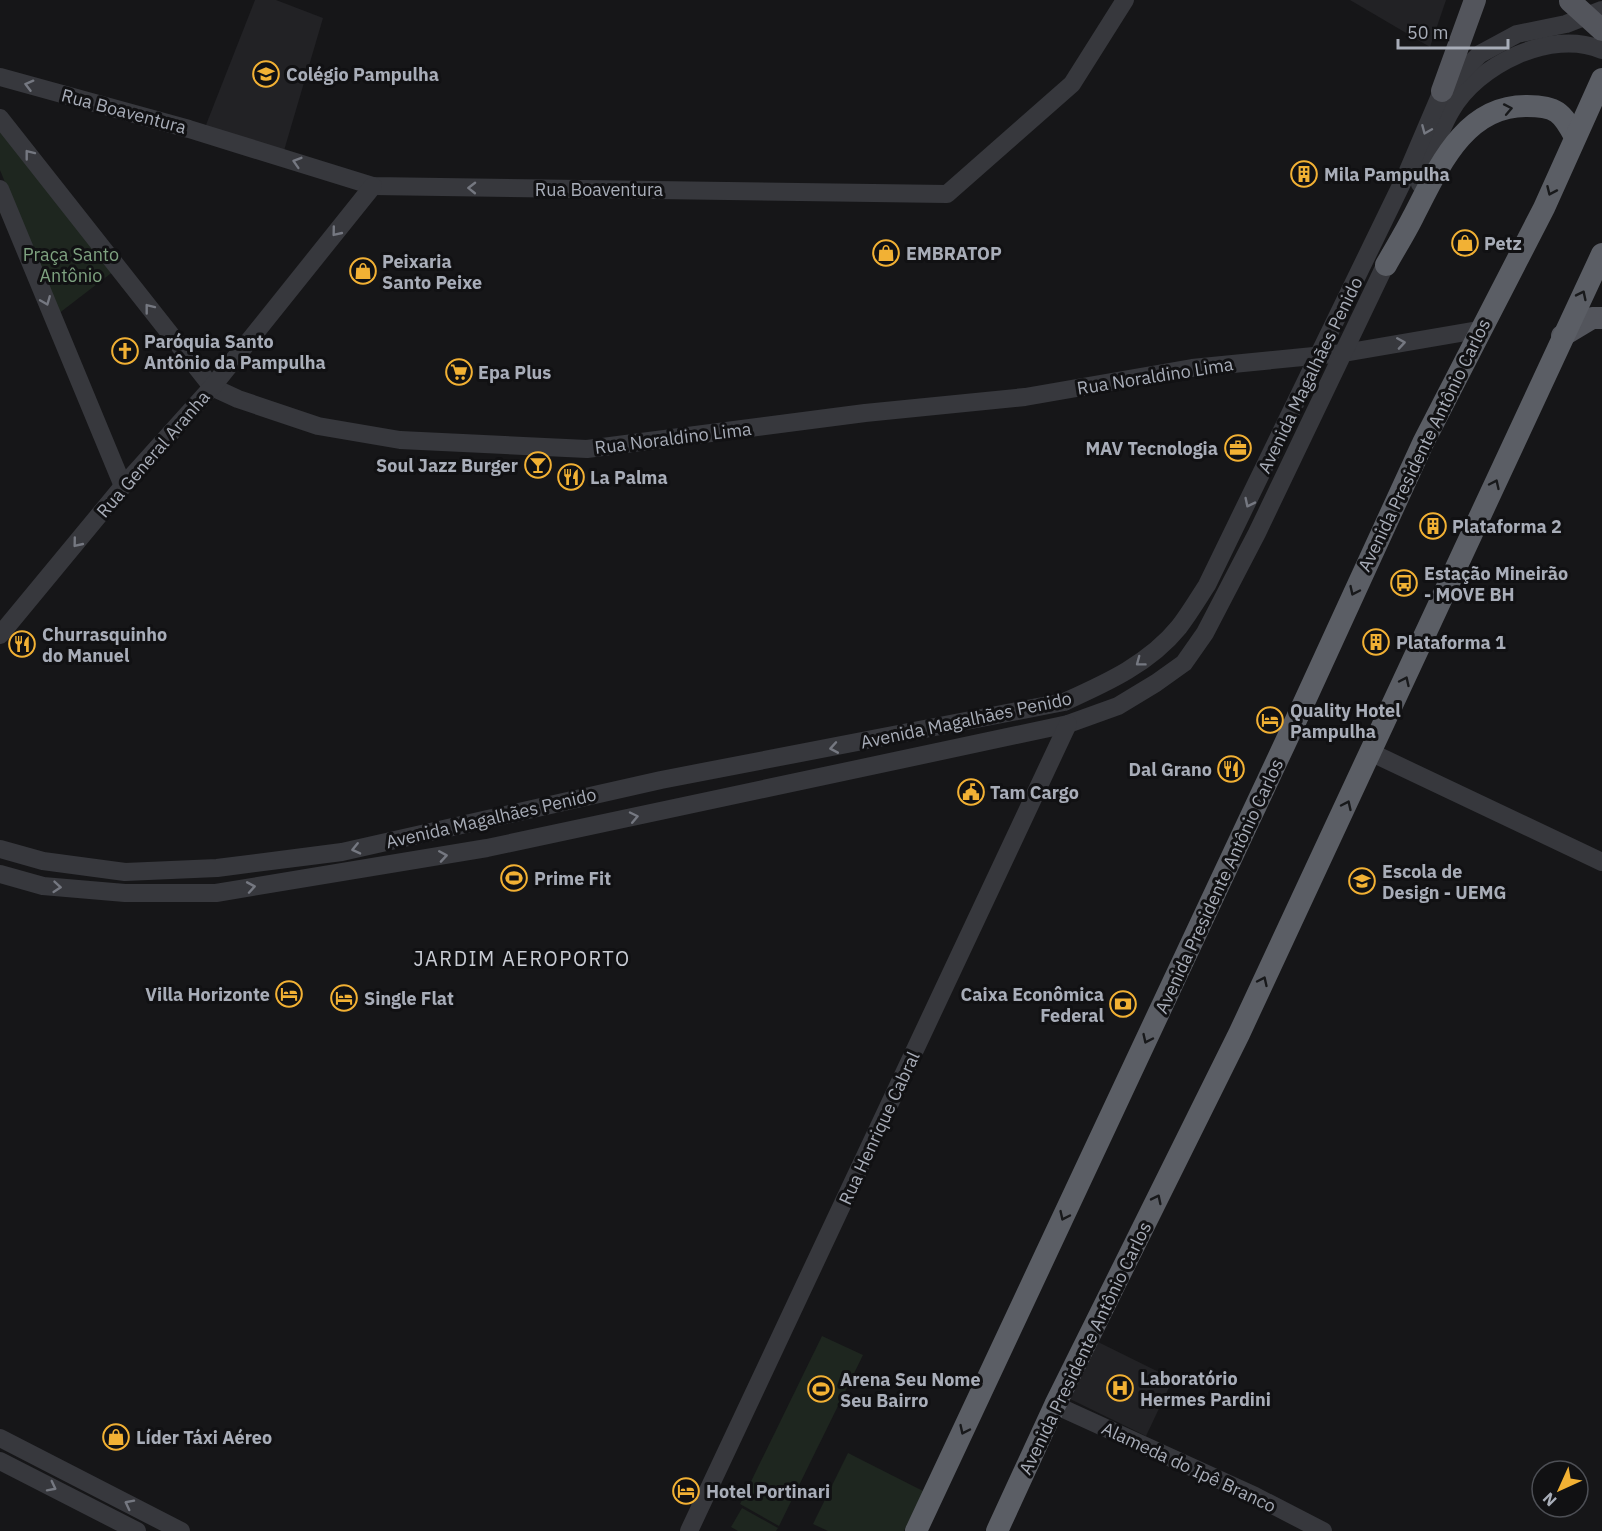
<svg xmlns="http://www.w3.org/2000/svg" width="1602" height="1531" font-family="'IBM Plex Sans',sans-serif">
<rect width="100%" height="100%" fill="#161618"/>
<g fill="#222225">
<path d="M255 0H276L323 18 283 154 204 130Z"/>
<path d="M1350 0H1446L1430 47Z"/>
<path d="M1094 1340 1173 1379 1146 1436 1066 1397Z"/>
</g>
<g fill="#1e261f">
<path d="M0 126 114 271 58 314 0 170Z"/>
<path d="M822 1336 863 1355 779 1526 740 1504Z"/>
<path d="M848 1453 923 1491 904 1531H828L813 1524Z"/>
<path d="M742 1508 778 1528 776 1531H738L731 1527Z"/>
</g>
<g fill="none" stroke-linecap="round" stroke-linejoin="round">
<g stroke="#37383d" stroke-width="18">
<path d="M0 77 189 129 373 186 947 194 1072 84 1125 0"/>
<path d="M0 118 212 387 238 399 318 426 400 440 587 449 865 413 1025 397 1192 368 1344 353 1478 330"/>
<path d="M1420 184C1430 160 1438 133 1451 111 1477 65 1551 28 1602 50"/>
<path d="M0 189 123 486"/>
<path d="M0 635 123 486 212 387 373 186"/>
<path d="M1372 753 1602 862"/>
<path d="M0 849 43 861 125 872 217 868 342 852 661 780 1064 702C1106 683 1149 664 1179 627 1189 614 1198 599 1207 585L1407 173 1442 91 1480 54 1517 34 1566 24 1602 10"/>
<path d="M0 874 43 886 125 893H216L487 848 1068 724 1118 706 1156 683 1184 663 1205 633 1257 533 1391 253"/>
<path d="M1055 1405 1255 1496 1323 1531"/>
<path d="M0 1438 181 1531"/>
<path d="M0 1461 137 1531"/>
<path d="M689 1531 1068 724"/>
</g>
<g stroke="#53555c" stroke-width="22">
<path d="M1442 91 1475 0"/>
<path d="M1562 336 1592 318H1602"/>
</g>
<g stroke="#5b5e65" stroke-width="22">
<path d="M1386 265C1395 249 1405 233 1413 217 1438 169 1464 105 1527 106 1556 106 1562 112 1575 137"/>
<path d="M916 1531 1296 720 1423 443 1544 208 1602 79"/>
<path d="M997 1531 1055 1405 1239 1034 1602 254"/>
</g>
<path stroke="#53555c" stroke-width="22" d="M1570 1 1602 30"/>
</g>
<defs><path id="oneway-chevron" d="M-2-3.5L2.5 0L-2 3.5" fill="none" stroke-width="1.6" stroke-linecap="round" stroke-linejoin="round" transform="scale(1.5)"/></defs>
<g stroke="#757881">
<use href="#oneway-chevron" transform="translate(29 85) rotate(-165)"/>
<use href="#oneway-chevron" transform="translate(1426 130) rotate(113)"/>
<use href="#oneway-chevron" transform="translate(29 154) rotate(-128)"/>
<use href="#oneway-chevron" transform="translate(297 162) rotate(-163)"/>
<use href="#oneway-chevron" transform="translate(472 188) rotate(-179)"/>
<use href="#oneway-chevron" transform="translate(336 232) rotate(129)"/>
<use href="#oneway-chevron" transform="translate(46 301) rotate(68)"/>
<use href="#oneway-chevron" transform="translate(149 308) rotate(-128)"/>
<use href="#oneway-chevron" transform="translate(1401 343) rotate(-9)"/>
<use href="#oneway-chevron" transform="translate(1249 503) rotate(116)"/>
<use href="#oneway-chevron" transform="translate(77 543) rotate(129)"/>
<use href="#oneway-chevron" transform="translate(1140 662) rotate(143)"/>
<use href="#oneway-chevron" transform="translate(834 748) rotate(170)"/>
<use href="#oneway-chevron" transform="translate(634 817) rotate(-12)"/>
<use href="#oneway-chevron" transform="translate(356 849) rotate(167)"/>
<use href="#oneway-chevron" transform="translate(443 856) rotate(-9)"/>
<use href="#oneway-chevron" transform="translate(57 887) rotate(5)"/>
<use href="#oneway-chevron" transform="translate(251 887) rotate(-10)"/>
<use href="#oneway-chevron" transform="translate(52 1487) rotate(27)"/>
<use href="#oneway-chevron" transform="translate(129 1504) rotate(-153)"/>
</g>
<g stroke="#18191b">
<use href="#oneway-chevron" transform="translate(1508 109) rotate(-11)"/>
<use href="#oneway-chevron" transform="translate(1551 191) rotate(114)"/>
<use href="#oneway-chevron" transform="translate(1582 295) rotate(-64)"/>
<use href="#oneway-chevron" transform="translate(1495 484) rotate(-65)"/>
<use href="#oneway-chevron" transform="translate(1354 591) rotate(115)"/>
<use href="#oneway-chevron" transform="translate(1405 681) rotate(-65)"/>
<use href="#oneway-chevron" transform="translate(1347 805) rotate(-65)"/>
<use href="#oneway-chevron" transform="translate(1263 981) rotate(-65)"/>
<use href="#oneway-chevron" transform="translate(1147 1039) rotate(115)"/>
<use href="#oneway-chevron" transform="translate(1157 1199) rotate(-64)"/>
<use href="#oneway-chevron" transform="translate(1064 1216) rotate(115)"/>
<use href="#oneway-chevron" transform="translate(964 1430) rotate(115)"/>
</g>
<defs>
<g id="school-ring" transform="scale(1.35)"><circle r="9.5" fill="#111113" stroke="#f2b134" stroke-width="1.5"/><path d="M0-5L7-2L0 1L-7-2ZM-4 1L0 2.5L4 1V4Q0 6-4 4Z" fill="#f2b134"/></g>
<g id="building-ring" transform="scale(1.35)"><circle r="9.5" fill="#111113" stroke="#f2b134" stroke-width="1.5"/><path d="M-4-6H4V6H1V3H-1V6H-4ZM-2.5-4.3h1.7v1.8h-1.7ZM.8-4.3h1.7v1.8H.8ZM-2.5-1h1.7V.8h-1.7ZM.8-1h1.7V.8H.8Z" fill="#f2b134"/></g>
<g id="shop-ring" transform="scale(1.35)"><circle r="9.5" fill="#111113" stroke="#f2b134" stroke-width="1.5"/><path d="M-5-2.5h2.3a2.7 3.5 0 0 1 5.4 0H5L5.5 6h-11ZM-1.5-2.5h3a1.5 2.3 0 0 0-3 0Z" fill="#f2b134"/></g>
<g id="church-ring" transform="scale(1.35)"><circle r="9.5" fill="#111113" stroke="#f2b134" stroke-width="1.5"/><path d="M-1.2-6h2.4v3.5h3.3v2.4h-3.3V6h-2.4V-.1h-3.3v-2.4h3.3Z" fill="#f2b134"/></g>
<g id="supermarket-ring" transform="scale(1.35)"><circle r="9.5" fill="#111113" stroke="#f2b134" stroke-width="1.5"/><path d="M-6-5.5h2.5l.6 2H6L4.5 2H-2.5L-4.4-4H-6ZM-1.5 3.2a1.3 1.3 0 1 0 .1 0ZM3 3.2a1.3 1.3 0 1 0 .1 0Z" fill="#f2b134"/></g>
<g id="office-ring" transform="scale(1.35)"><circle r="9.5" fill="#111113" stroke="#f2b134" stroke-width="1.5"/><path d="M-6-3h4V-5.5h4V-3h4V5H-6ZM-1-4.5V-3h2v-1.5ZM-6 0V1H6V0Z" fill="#f2b134"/></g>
<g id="bar-ring" transform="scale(1.35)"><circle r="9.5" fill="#111113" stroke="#f2b134" stroke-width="1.5"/><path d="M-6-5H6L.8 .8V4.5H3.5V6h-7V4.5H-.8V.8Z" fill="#f2b134"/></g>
<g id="restaurant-ring" transform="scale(1.35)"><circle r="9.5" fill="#111113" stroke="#f2b134" stroke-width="1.5"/><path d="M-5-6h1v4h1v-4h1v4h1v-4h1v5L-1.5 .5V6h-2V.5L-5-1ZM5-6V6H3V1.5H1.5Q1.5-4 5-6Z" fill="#f2b134"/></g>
<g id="bus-ring" transform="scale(1.35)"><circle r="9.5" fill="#111113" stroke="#f2b134" stroke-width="1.5"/><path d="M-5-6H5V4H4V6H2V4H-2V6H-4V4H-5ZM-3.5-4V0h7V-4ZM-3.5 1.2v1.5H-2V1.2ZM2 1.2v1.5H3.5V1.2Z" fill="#f2b134"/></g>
<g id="hotel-ring" transform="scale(1.35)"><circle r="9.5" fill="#111113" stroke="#f2b134" stroke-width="1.5"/><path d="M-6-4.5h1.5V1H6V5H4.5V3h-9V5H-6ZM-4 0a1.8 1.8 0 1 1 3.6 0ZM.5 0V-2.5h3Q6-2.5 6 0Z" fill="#f2b134"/></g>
<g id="civic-ring" transform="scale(1.35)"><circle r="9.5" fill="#111113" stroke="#f2b134" stroke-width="1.5"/><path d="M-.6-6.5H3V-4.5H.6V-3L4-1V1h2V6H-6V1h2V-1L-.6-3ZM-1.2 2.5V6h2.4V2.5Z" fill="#f2b134"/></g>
<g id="stadium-ring" transform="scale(1.35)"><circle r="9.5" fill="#111113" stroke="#f2b134" stroke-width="1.5"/><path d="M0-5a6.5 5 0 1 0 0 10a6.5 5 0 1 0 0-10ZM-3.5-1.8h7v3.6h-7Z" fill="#f2b134"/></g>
<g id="university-ring" transform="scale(1.35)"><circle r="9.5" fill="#111113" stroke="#f2b134" stroke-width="1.5"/><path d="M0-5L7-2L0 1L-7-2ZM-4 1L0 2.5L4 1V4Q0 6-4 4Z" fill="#f2b134"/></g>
<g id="bank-ring" transform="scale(1.35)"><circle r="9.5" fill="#111113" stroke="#f2b134" stroke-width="1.5"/><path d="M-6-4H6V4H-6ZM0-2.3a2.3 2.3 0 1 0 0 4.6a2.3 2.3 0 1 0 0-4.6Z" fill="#f2b134"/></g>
<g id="hospital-ring" transform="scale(1.35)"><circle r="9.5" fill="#111113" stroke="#f2b134" stroke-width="1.5"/><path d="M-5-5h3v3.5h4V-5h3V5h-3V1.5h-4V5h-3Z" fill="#f2b134"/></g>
</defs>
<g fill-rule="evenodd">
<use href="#school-ring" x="266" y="74"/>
<use href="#building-ring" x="1304" y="174"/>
<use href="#shop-ring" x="1465" y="243"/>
<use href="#shop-ring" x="886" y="253"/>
<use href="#shop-ring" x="363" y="271"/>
<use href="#church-ring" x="125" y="351"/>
<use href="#supermarket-ring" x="459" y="372"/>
<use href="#office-ring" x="1238" y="448"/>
<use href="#bar-ring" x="538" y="465"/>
<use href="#restaurant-ring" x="571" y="477"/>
<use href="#building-ring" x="1433" y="526"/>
<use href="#bus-ring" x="1404" y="583"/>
<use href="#building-ring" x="1376" y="642"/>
<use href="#restaurant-ring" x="22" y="644"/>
<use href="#hotel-ring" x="1270" y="720"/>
<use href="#restaurant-ring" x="1231" y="769"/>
<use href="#civic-ring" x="971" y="792"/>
<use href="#stadium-ring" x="514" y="878"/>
<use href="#university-ring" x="1362" y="881"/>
<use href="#hotel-ring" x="289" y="994"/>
<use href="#hotel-ring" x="344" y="998"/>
<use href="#bank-ring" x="1123" y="1004"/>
<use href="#hospital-ring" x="1120" y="1388"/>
<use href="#stadium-ring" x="821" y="1389"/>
<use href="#shop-ring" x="116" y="1437"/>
<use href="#hotel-ring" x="686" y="1491"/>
</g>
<g text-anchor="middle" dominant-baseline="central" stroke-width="6" stroke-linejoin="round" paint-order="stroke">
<g font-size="18" font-weight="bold" fill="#a8adb8" stroke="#111113" text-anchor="start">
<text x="286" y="74">Colégio Pampulha</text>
<text x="1324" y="174">Mila Pampulha</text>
<text x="1484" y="243">Petz</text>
<text x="906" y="253">EMBRATOP</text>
<text x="382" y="261">Peixaria<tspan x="382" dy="21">Santo Peixe</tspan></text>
<text x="144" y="341">Paróquia Santo<tspan x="144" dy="21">Antônio da Pampulha</tspan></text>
<text x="478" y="372">Epa Plus</text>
<text x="1218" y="448" text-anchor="end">MAV Tecnologia</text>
<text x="518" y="465" text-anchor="end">Soul Jazz Burger</text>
<text x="590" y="477">La Palma</text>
<text x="1452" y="526">Plataforma 2</text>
<text x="1424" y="573">Estação Mineirão<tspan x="1424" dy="21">- MOVE BH</tspan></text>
<text x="42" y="634">Churrasquinho<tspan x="42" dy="21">do Manuel</tspan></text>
<text x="1396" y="642">Plataforma 1</text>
<text x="1290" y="710">Quality Hotel<tspan x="1290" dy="21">Pampulha</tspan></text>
<text x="1212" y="769" text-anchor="end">Dal Grano</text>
<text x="990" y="792">Tam Cargo</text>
<text x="1382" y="871">Escola de<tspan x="1382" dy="21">Design - UEMG</tspan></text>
<text x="534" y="878">Prime Fit</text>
<text x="270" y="994" text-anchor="end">Villa Horizonte</text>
<text x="1104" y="994" text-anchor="end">Caixa Econômica<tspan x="1104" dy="21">Federal</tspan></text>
<text x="364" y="998">Single Flat</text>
<text x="1140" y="1378">Laboratório<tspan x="1140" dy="21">Hermes Pardini</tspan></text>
<text x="840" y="1379">Arena Seu Nome<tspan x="840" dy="21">Seu Bairro</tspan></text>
<text x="136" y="1437">Líder Táxi Aéreo</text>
<text x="706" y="1491">Hotel Portinari</text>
</g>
<g font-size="18" fill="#a8adb8" stroke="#111113">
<text transform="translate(124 111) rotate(15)">Rua Boaventura</text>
<text x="599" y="189">Rua Boaventura</text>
<text transform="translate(1310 375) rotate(-64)">Avenida Magalhães Penido</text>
<text transform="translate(1155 376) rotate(-9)">Rua Noraldino Lima</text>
<text transform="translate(673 438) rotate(-7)">Rua Noraldino Lima</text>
<text transform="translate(1424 445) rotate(-64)">Avenida Presidente Antônio Carlos</text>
<text transform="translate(153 454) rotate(-49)">Rua General Aranha</text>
<text transform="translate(966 720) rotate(-12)">Avenida Magalhães Penido</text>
<text transform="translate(491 818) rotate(-13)">Avenida Magalhães Penido</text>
<text transform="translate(1219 886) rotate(-65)">Avenida Presidente Antônio Carlos</text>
<text transform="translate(879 1128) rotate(-65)">Rua Henrique Cabral</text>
<text transform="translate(1085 1348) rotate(-64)">Avenida Presidente Antônio Carlos</text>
<text transform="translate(1189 1467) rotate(25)">Alameda do Ipê Branco</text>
</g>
<g font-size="18" fill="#7fa381" stroke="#111113">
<text x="71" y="254">Praça Santo<tspan x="71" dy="21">Antônio</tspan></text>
</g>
<g font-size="20" letter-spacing="1.5" fill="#c9ccd4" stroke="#111113">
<text x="522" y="958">JARDIM AEROPORTO</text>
</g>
</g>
<g transform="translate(1560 1489) rotate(225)"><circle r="28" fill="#111113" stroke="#4d4f55" stroke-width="1.5"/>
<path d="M0-4.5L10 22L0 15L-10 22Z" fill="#f2b134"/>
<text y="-9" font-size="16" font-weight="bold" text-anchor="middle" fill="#a8adb8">N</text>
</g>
<path d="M1398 39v9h110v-9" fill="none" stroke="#a8adb8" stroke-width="3"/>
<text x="1407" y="39" font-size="18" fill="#a8adb8" stroke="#111113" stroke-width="4.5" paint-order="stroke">50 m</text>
</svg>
